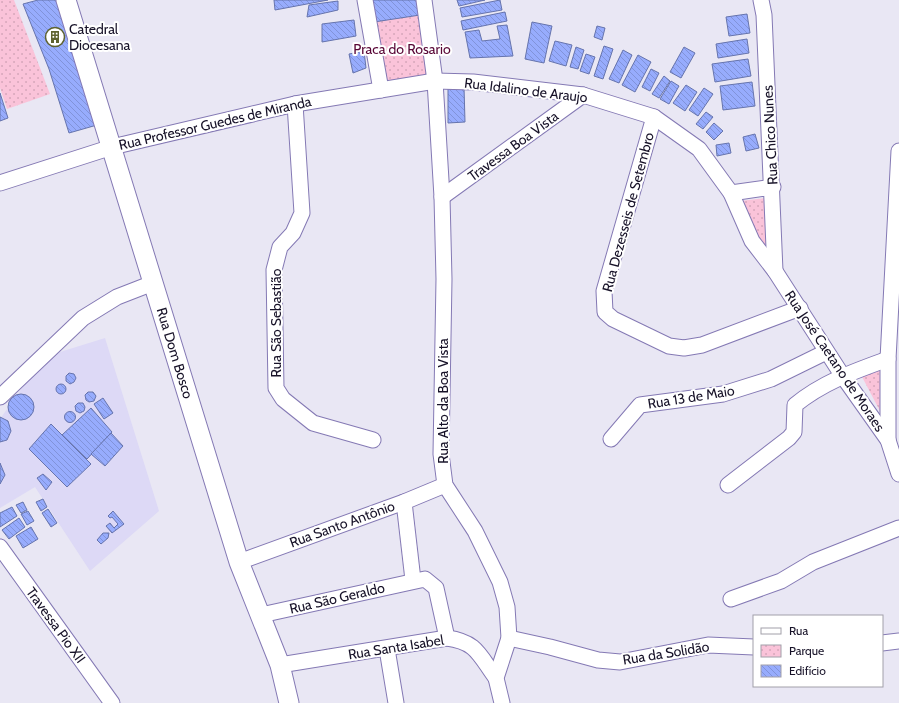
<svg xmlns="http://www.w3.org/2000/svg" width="899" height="703" font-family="Cabin,sans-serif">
<defs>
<pattern id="park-dots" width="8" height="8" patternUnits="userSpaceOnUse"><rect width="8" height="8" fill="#fac3d9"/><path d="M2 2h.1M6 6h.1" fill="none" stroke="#d6a6ba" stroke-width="1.8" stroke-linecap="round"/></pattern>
<pattern id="building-back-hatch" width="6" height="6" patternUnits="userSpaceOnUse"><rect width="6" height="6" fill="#97acfd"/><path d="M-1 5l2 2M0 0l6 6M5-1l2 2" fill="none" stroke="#8193d9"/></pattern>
</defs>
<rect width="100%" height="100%" fill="#e9e7f4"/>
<path fill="#ddd9f6" d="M105 338 159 511 90 571 35 487 0 508V419L44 357Z"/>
<g fill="url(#park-dots)">
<path d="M0 0H14L50 94 7 109 0 88Z"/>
<path d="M417 0 431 76 384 83 374 22Z"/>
<path d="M767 198 768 248 757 244 740 201Z"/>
<path d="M885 364 881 413 859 371Z"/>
</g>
<g fill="url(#building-back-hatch)" stroke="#6674ad">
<path d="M38 0H62L104 123 69 133 49 69 23 4Z"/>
<path d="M274 0H328L275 10Z"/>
<path d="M371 0H417L420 15 374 22Z"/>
<path d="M457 0H485L459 6Z"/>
<path d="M500 0 502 10 462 17 460 8Z"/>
<path d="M338 1V10L307 17 309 5Z"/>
<path d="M505 12 507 21 463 30 461 21Z"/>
<path d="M747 14 750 33 729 36 726 17Z"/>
<path d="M354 20 356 36 322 42V24Z"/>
<path d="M532 22 552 26 544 63 525 59Z"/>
<path d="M507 25 513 56 470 58 465 32 479 30 482 41 500 39 497 26Z"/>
<path d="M597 26 605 28 602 40 594 37Z"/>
<path d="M747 39 749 53 718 58 716 44Z"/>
<path d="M555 41 572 45 566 66 549 61Z"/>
<path d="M604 46 613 49 603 79 594 76Z"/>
<path d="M576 47 584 50 578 69 570 67Z"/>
<path d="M684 47 695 53 681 78 670 72Z"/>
<path d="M623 50 632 55 619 83 609 79Z"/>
<path d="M364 51 366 68 353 73 349 54Z"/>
<path d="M586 54 595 57 589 74 580 71Z"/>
<path d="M638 55 651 62 635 92 622 85Z"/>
<path d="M748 59 751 76 715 82 712 64Z"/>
<path d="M651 69 659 73 650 91 642 87Z"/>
<path d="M664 76 670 81 659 98 652 94Z"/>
<path d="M671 81 679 86 669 104 660 99Z"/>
<path d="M752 82 755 106 723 110 720 86Z"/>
<path d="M686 85 697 92 685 111 673 103Z"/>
<path d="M448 86 464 87 465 122 448 123Z"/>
<path d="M704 88 713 94 698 116 689 110Z"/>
<path d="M0 93 8 118 0 121Z"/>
<path d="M706 112 713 117 703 129 696 124Z"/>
<path d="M714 123 723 131 714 140 706 132Z"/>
<path d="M755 134 759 148 746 151 743 137Z"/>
<path d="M729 143 731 153 717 156 716 145Z"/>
<path d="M69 373 74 374 76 378 74 382 70 384 66 381V376Z"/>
<circle cx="61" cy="389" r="5"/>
<path d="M88 392H93L96 396 94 401 89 402 86 400 85 395Z"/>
<circle cx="21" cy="407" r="13"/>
<path d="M103 398 113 413 104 419 94 404Z"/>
<path d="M78 403H83L85 407 84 411 80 413 76 411 75 406Z"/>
<path d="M91 408 112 432 87 459 62 435Z"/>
<circle cx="70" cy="417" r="5.5"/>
<path d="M0 417 8 421 11 431 7 440 0 442Z"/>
<path d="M51 424 91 464 67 487 29 449Z"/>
<path d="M111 433 123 446 105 466 91 454Z"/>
<path d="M0 463 5 475 0 484Z"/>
<path d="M43 474 52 482 46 490 37 478Z"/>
<path d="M43 499 47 507 41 511 36 502Z"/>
<path d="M23 502 27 510 21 513 16 505Z"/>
<path d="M12 507 17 516 0 527V513Z"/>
<path d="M48 509 57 523 51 527 42 513Z"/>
<path d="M28 511 34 521 27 525 21 514Z"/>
<path d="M113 511 124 524 112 533 106 526 110 523 114 528 118 524 112 517 110 518 108 516Z"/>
<path d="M19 518 25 527 9 539 2 530Z"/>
<path d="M31 527 38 539 23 548 16 536Z"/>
<path d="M103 533H109L108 538 101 544 97 540Z"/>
</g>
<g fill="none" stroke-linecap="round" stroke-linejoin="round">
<g stroke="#8479b4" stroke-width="17">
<g id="minor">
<path d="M365 0 381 90"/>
<path d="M424 0 435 81 442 197 444 279 441 454 445 485 475 531 500 582 507 607 509 638 496 678 502 703"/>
<path d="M761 0 764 15 775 271"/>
<path d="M295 104 302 213 293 233 280 247 274 270 276 388 283 399 313 423 373 440"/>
<path d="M654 117 604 291 605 312 613 319 669 346 684 348 702 345 800 308"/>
<path d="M0 183 112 147 295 104 435 81 473 82 583 95 654 117 699 149 731 193 752 241 775 271 842 375 888 440 899 474"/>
<path d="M731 193 773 187"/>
<path d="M442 197 583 95"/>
<path d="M0 397 83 318 117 297 153 283"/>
<path d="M611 439 640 405 723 394 771 379 826 352"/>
<path d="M888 440V359L899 151"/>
<path d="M728 485 789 438 794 432 795 405C823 382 855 371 888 359"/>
<path d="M404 502 413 580"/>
<path d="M0 547 112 703"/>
<path d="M239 562 404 502 445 485"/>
<path d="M731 599 781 581 813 562 899 528"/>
<path d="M261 615 425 579 436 588 447 638"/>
<path d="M509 638 550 647 598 660 620 662 708 645 754 647"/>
<path d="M882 643 899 641"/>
<path d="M387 649 396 703"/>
<path d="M280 665 447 638C477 642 479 655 496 678"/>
</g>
</g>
<g stroke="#8479b4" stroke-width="21">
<path id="tertiary" d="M66 0 239 562 280 665 289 703"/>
</g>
<use href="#minor" stroke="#fff" stroke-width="15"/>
<use href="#tertiary" stroke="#fff" stroke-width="19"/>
</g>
<defs>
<g id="building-ring" transform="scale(1)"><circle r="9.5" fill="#fff" stroke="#5e622f" stroke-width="1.5"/><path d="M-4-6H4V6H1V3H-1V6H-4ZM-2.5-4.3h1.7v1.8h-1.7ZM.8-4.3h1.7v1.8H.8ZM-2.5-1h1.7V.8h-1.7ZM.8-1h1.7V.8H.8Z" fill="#5e622f"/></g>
</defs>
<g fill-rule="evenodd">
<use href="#building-ring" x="55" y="37"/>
</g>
<g text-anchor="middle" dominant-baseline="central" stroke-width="4" stroke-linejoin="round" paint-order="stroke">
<g font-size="14" fill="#171228" stroke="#fff" text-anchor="start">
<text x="69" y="29">Catedral<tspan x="69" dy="16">Diocesana</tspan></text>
</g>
<g font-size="14" fill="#580535" stroke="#fff">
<text x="402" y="49">Praca do Rosario</text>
</g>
<g font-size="14" fill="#171228" stroke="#fff">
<text transform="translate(526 90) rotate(7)">Rua Idalino de Araujo</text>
<text transform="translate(215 123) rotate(-13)">Rua Professor Guedes de Miranda</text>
<text transform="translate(770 135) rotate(-93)">Rua Chico Nunes</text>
<text transform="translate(513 146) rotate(-36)">Travessa Boa Vista</text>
<text transform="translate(628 212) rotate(-75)">Rua Dezesseis de Setembro</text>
<text transform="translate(276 323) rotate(-90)">Rua São Sebastião</text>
<text transform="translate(175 353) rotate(73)">Rua Dom Bosco</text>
<text transform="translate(835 361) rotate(56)">Rua José Caetano de Moraes</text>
<text transform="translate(691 397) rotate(-9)">Rua 13 de Maio</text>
<text transform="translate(443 401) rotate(-90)">Rua Alto da Boa Vista</text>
<text transform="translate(342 524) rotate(-20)">Rua Santo Antônio</text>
<text transform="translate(337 598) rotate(-13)">Rua São Geraldo</text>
<text transform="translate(56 625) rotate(54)">Travessa Pio XII</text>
<text transform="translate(396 647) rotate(-9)">Rua Santa Isabel</text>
<text transform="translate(666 653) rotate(-9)">Rua da Solidão</text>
</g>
</g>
<rect x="753" y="615" width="130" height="72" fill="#ffffff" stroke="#a2a0a9"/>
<rect x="761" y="628" width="20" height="6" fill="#ffffff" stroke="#a2a0a9"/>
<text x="789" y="635" font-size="12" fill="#171228">Rua</text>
<rect x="761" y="645" width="20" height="12" fill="url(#park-dots)" stroke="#a2a0a9"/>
<text x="789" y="655" font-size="12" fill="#171228">Parque</text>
<rect x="761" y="665" width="20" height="12" fill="url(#building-back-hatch)" stroke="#a2a0a9"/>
<text x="789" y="675" font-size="12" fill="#171228">Edifício</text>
</svg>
